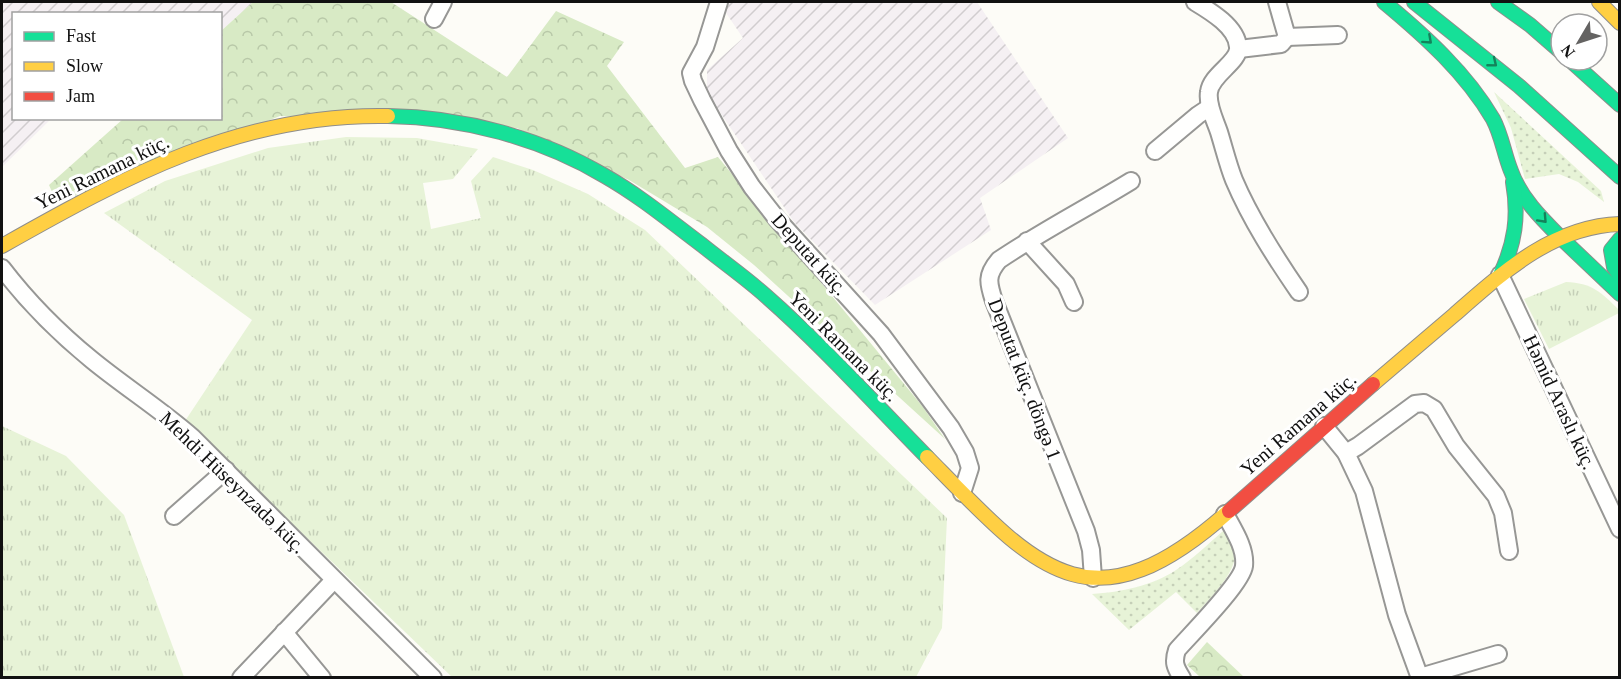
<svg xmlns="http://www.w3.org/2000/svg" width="1621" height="679" font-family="Georgia,serif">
<defs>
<pattern id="industrial-furrows" width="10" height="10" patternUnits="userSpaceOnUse" patternTransform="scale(1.5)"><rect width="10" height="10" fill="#f5f0f3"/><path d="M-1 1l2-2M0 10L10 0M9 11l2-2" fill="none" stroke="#d1cdcf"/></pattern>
<pattern id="grass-dots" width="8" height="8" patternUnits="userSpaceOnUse" patternTransform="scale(1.5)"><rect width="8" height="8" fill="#e7f3d7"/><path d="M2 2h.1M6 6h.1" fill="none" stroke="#c5cfb8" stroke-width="1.8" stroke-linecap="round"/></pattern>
<pattern id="forest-crowns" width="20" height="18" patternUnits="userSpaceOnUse" patternTransform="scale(1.5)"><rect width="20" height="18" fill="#d8eac5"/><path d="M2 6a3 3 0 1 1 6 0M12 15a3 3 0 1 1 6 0" fill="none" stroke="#b8c8a8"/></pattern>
<pattern id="park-tufts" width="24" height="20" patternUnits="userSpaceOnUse" patternTransform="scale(1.5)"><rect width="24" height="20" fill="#e7f3d7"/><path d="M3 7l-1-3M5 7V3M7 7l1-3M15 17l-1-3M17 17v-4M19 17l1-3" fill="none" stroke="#c5cfb8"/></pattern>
</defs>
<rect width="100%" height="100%" fill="#fdfcf7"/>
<g fill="url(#industrial-furrows)">
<path d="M2 2H253L221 31 220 14H14V118L51 119 2 167Z"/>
<path d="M726 2H977L1068 138 980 198 991 230 875 305 794 222 707 93V70L743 38 724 10Z"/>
</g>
<g fill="url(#grass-dots)">
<path d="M1494 92 1601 191 1604 202 1578 182 1559 174 1525 179 1511 128Z"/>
<path d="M1223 531C1227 536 1232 542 1234 548 1241 569 1210 598 1197 613L1176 592 1129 630 1092 594C1121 592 1152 586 1176 570 1193 559 1208 544 1223 531Z"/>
</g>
<g fill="url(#forest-crowns)">
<path d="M253 2H391L507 77 556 11 624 42 607 66 685 168 718 157 923 407 945 439 754 265 707 227 629 180 517 128 280 116 57 203 49 185 123 119 220 118 221 31Z"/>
<path d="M1207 642 1244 677H1200L1187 665Z"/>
</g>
<g fill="url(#park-tufts)">
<path d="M346 137 417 138 478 149 453 179 423 183 431 229 481 218 471 181 493 157 533 170 588 194 645 230 947 518 942 628 916 677H452L185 421 252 320 104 213 165 181 268 148Z"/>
<path d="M1566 282C1592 283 1601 292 1619 310V313L1549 349 1524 299Z"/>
<path d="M2 426 66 456 124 515 184 677H2Z"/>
</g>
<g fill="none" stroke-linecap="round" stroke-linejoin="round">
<g stroke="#979795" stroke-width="20">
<g id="street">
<path d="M719 2 705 47 691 73 693 81 702 100 729 151 752 187 777 219 881 334 951 428 965 452 970 468 962 493"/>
<path d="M1195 2C1210 11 1237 27 1238 47 1240 62 1211 74 1209 92 1207 105 1215 120 1219 132 1224 148 1228 165 1234 180 1251 220 1275 257 1299 292"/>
<path d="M434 19 443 2"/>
<path d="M1287 37 1338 35"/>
<path d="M1239 49 1281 44 1287 37 1277 2"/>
<path d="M1155 151 1198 115 1210 107"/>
<path d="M1027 241 1066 284 1074 302"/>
<path d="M2 268C28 302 59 333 92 360 125 387 160 409 192 437L433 678"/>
<path d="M1500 275 1620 529"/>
<path d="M1324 426 1346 453 1364 491 1397 615 1420 678"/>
<path d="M1346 453 1358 446 1415 404 1424 403 1434 409 1456 446 1496 496 1503 513 1509 551"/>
<path d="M174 516 226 470"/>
<path d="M1093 578 1091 550 1086 531 994 301C988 283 986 275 999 260 1042 231 1087 208 1131 181"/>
<path d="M284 632 322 678"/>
<path d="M1420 677 1498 654"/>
<path d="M241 678 334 580"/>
<path d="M1182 678C1175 667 1173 662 1177 650 1191 634 1242 583 1244 566 1246 548 1233 529 1225 514"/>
</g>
</g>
<g stroke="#8e8d8b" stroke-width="16">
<g id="fast">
<path d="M1384 2C1425 36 1466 73 1493 119 1502 136 1504 154 1511 171 1520 197 1541 218 1560 237"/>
<path d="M1414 2 1519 86 1620 177"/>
<path d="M1498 2 1530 25 1561 52"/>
<path d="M1570 60 1620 105"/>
<path d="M388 116C463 117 541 138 605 176 640 196 670 221 702 245 723 262 746 278 766 296 823 346 874 403 927 457"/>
<path d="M1560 237 1620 294"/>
<path d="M1620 239 1611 250 1614 267 1620 276"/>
<path d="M1500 275C1515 244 1519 216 1513 182"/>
</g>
</g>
<g stroke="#8e8d8b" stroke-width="16">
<g id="slow">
<path d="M1599 2 1620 23"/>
<path d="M2 246C126 176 241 113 388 116"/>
<path d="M1373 384C1400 361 1427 338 1454 315 1502 273 1553 226 1620 224"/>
<path d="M927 457C1035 567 1089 636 1229 511"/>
</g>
</g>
<g stroke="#8e8d8b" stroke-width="16">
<path id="jam" d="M1229 511 1373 384"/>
</g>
<use href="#street" stroke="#fffffe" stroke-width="16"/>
<use href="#fast" stroke="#16e098" stroke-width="14"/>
<use href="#slow" stroke="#ffcf43" stroke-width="14"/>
<use href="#jam" stroke="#f24e42" stroke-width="14"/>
</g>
<defs><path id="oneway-chevron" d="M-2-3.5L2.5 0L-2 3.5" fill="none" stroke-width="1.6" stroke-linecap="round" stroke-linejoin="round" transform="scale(1.5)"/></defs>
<g stroke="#14835b">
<use href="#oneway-chevron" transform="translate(1428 40) rotate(42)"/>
<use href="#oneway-chevron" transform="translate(1493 63) rotate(39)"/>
<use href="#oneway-chevron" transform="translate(1543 219) rotate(47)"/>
</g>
<g text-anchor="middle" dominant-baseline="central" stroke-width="6" stroke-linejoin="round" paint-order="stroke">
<g font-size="20" fill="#111" stroke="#fff">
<text transform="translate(102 172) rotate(-26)">Yeni Ramana küç.</text>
<text transform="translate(810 254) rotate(48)">Deputat küç.</text>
<text transform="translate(844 346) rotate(45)">Yeni Ramana küç.</text>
<text transform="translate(1025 379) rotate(69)">Deputat küç. döngə 1</text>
<text transform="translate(1560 402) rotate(65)">Həmid Araslı küç.</text>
<text transform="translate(1298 424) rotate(-41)">Yeni Ramana küç.</text>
<text transform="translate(233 482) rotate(44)">Mehdi Hüseynzadə küç.</text>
</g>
</g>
<rect width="1621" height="679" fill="none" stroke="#111111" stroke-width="6"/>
<rect x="12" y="12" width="210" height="108" fill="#ffffff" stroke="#a0a0a0" stroke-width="1.5"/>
<rect x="24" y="32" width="30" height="9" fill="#16e098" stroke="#a0a0a0" stroke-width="1.5"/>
<text x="66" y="42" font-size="18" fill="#111111">Fast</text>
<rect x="24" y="62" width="30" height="9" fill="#ffcf43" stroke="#a0a0a0" stroke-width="1.5"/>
<text x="66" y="72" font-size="18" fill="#111111">Slow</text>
<rect x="24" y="92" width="30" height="9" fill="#f24e42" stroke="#a0a0a0" stroke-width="1.5"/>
<text x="66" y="102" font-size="18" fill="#111111">Jam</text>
<g transform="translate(1579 42) rotate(231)"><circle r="28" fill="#ffffff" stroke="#a0a0a0" stroke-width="1.5"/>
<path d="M0-4.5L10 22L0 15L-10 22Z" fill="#646362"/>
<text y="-9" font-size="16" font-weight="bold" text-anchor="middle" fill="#111111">N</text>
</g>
</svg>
